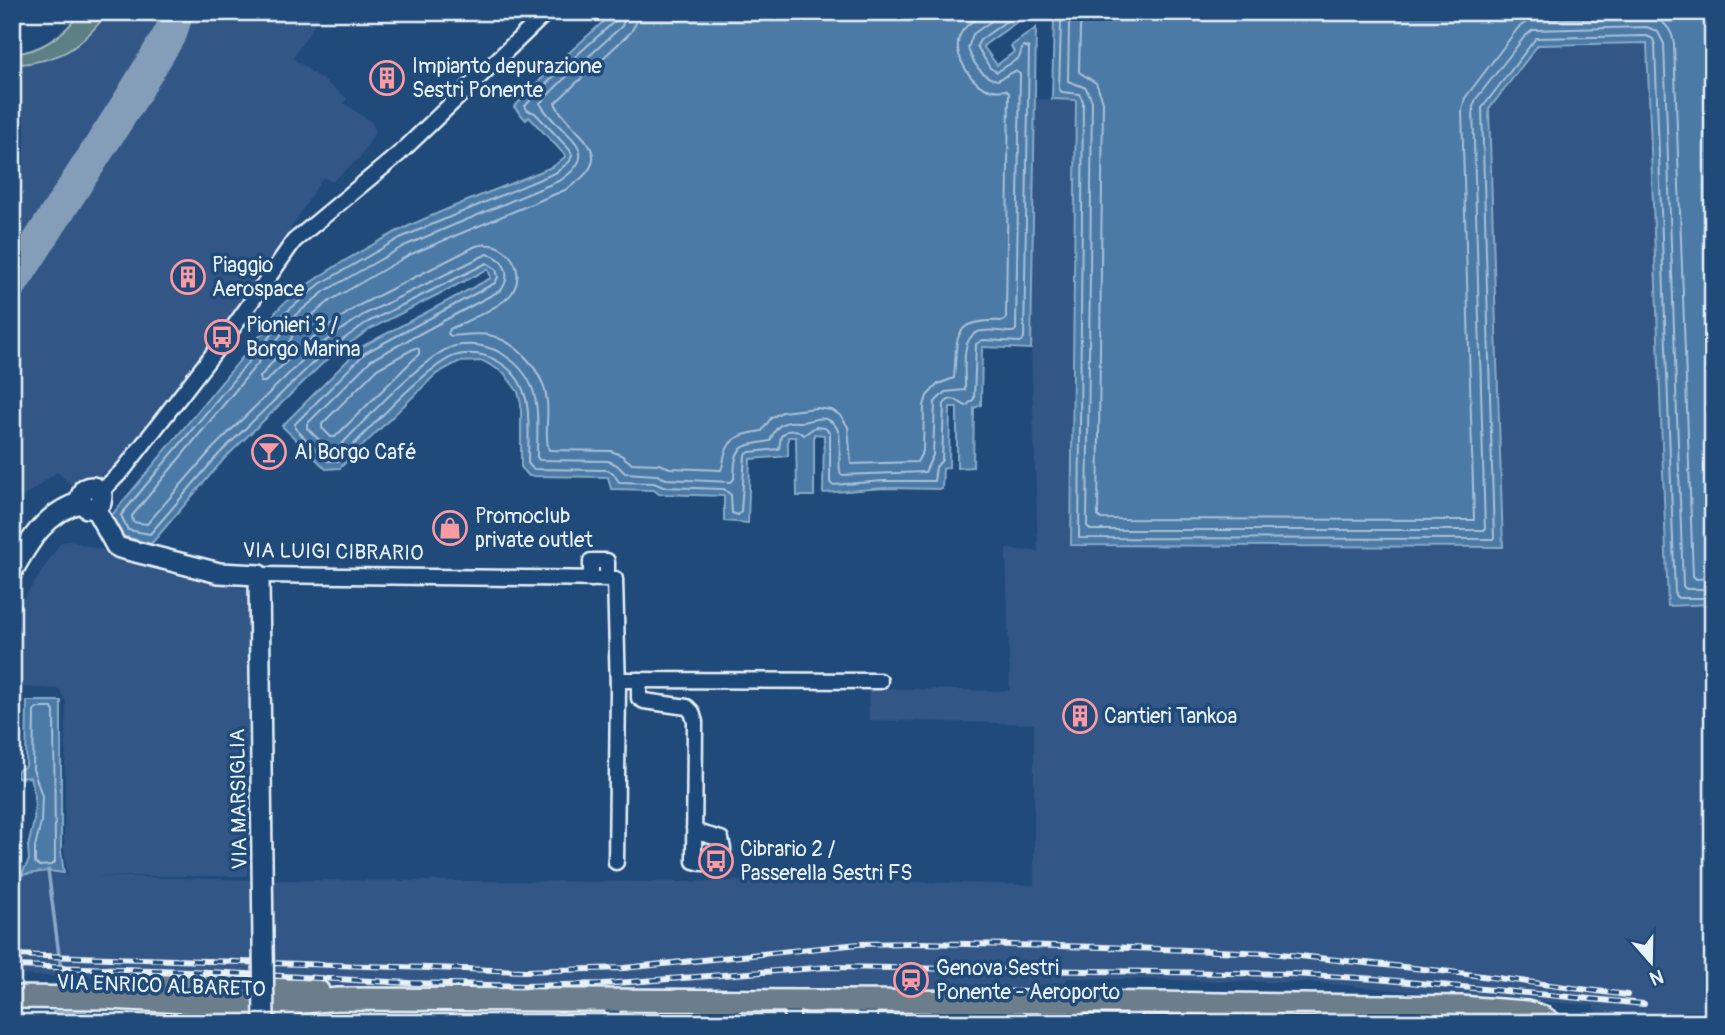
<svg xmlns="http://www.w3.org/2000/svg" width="1725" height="1035" font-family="Pangolin,sans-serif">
<rect width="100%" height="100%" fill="#1f4a7a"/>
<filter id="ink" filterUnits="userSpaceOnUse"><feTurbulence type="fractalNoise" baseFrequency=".0143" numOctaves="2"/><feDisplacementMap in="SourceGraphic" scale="14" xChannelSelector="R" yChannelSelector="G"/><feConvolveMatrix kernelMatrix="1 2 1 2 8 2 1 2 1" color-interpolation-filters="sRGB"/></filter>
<g filter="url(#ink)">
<g fill="#325686">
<path d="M108 12H322L293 58 347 98 344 103 371 122 376 131 360 158 332 182 323 177 245 302 117 466 82 486 70 484 57 472 12 505V65L50 59 91 34Z"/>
<path d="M1648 43 1668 605 1713 604V1023H1598L1593 1005 1495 999 1317 983 1068 978 1066 982 1005 990 781 989 735 985 691 990 611 992 393 989 293 983 12 975V870L68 875 64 852 66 702 59 689 12 687V616L61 542 70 541 249 590 247 876H97L256 880 684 882 810 879 1034 885V724L869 720 868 688 1010 691 1006 549 1038 551 1031 349 1036 99 1076 100 1071 545 1503 546 1489 108 1538 45Z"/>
</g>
<path fill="#5c8084" stroke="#a2b8be" stroke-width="2" d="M80 12H108C79 50 60 61 12 65V54C40 52 65 35 80 12Z"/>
<g fill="#4b7aa7" stroke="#8aaac7" stroke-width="2">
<path d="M614 12H1031L983 46 997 65 1014 52 1011 46 1036 28 1031 349 982 347 981 405 974 408 973 467 957 468V407H950L949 467 943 469 942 489 884 488 823 493 824 435 814 434V496H797L796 437H788V456L750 459 748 523 724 521V496L659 494 654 490 611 489 608 477 529 476 521 467V404L518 392 504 373 483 361 458 362 436 374 340 468 326 469 282 426 361 347 491 278 488 269 370 329 324 362 224 459 151 544 123 536 111 516 269 325C273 297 370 246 396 232 447 207 502 188 554 166L566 156 529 117 526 120 514 107 552 68Z"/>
<path d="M1060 12H1713V604L1668 606 1647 43 1538 45 1489 109 1503 547 1071 545 1076 100 1052 99 1054 17Z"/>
<path d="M27 701H61V852L64 873 48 871 21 875 29 860 28 846 34 822 35 796 30 777 17 778V771L26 766Z"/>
<path d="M53 1012H86L88 1023H55Z"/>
</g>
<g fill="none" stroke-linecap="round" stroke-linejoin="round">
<g stroke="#a9c1d8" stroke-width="2">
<path d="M618 12 616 20 557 73 525 106 527 110 535 113 570 150 572 155 570 161 557 172 400 238 320 284 278 319 275 330 121 515 128 530 150 534 219 454 320 356 366 323 487 263 496 269 498 277 495 283 365 353 295 424V428L327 461H338C361 438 431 360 458 355 473 352 486 354 499 362 536 384 528 425 528 463L533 469 607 470 613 473 619 482 654 483 663 487 724 489 731 495 732 513 738 515 741 512 745 455 750 452 779 449 781 436 787 431 796 430 804 435 815 427 825 428 830 433V482L832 485 884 481H934L936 467 942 460 944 404C952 394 958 402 966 406L974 399 976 344 983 340 1021 342 1024 339 1029 48 1023 46 1019 58 997 72 990 68 977 46 980 40 1019 12"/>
<path d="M627 12 622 26 563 80 540 103C554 133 609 147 561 180L404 246 325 291 286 323 281 335 132 516 133 522 147 524 213 448 314 349 363 315 487 254C505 257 512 276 501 290L371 360 307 424V428L330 451H335C359 427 425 353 455 346 471 343 487 345 501 353 544 379 537 413 537 457L539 460 608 461 617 465 625 473 657 475 666 479 731 482 734 479C735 445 739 446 770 441 776 426 782 420 799 422 808 423 816 416 826 419 849 426 835 460 841 475L925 472 933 455 935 402 945 392 965 390C966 374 959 338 978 332 988 328 1002 332 1013 332L1016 330 1020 74 1015 71 998 80C983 79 972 62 968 48L973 34 1004 12"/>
<path d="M638 12 636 23 631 32 555 103C569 135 627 152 565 190L409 255 331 300 296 328 290 341 260 377 261 382H265L308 341 356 307 476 246C503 237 529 268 512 293 502 307 466 321 450 329L448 334 451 336C463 335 478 333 489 335 518 342 544 372 547 401 549 417 544 436 549 450L611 451 621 455 631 463 659 464 670 468 721 470C724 464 723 460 725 454 730 435 746 434 762 431L771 418 782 412 816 408 832 410 841 416 848 427 851 464 917 462 923 451 924 406 927 396 938 384 954 378C958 336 950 319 1003 321L1006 318 1009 93 1006 90C998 91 991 91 984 88 968 79 952 52 960 35 965 24 977 19 986 12"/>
<path d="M1064 12 1061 22 1059 89 1062 92 1079 94 1083 101 1079 538 1494 539 1482 108 1536 38 1647 36 1653 39 1655 45 1675 595 1678 598H1713"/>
<path d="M1072 12 1069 25 1068 81 1086 88 1092 101 1087 526 1091 530H1485L1473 107 1476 99 1525 36 1533 30 1647 27 1658 32 1664 44 1683 586 1686 589H1713"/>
<path d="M1083 12 1080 28 1079 72 1096 83 1103 101 1098 516 1101 519 1474 520 1462 110 1465 98 1518 28 1529 20 1647 17C1663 19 1672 28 1674 44L1693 576 1696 579 1713 578"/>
<path d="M415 348 419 349V354L335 437H331L322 428V424L377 369Z"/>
<path d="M37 708H52L54 712 55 862 52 865 39 866 35 863V847L41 822 42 796 33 769 34 711Z"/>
</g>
<path stroke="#8aaac7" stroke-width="3.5" d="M48 870 62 978"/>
<path stroke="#849eb9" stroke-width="33" d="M12 283 130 100 171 32 177 12"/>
<g stroke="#e8f1f8" stroke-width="19">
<g id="street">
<path d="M101 492 124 469 230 332 294 241 400 153 547 12"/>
<path d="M259 575 615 579 618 689 616 862"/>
<path d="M591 579V561H607V579"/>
<path d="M618 680 880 681"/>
<path d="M639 680V698L644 701 687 707 692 712 695 722 694 861C705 865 712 864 722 857L723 849 721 839 697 832 694 828"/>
<path d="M612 1000 613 1023"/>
<path d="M792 1002V1023"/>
<path d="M1007 1002V1023"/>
<path d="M1216 1004V1023"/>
<path d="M1268 1005V1023"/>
<path d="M732 1023V1002"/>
<path d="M1075 1023 1076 1002"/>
<path d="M1133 1023 1134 1003"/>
</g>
</g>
<g stroke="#e8f1f8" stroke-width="24">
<g id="secondary">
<path d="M82 502 80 498 84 489C92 485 99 487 102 496L101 503 95 508"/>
<path d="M95 508 116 546 120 548 219 573 259 575 262 861"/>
<path d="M12 572C29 541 46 512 82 502L87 508H95"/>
<path d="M284 989 287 1023"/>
<path d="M867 1002V1023"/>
<path d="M940 1002V1023"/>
</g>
</g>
<g stroke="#e8f1f8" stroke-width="26">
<g id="primary">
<path d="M137 985 318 991"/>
<path d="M12 997 108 998 262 1006 338 999 1076 1002 1460 1007 1527 1012 1541 1016 1551 1023"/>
</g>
</g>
<use href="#street" stroke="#1f4a7a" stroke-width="14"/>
<use href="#secondary" stroke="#1f4a7a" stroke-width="19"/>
<use href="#primary" stroke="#6c7d8b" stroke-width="21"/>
<g stroke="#e8f1f8" stroke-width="6">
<g id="rail">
<path d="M12 955 525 971 624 968 859 944 920 943 1104 947 1271 953 1451 972 1627 995"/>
<path d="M12 966 190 971 409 983 525 986 603 984 829 967 1293 974 1376 979 1644 1004"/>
</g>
</g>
<use href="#rail" stroke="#1f4a7a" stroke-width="3.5" stroke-dasharray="10" stroke-linecap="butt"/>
<g stroke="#e8f1f8" stroke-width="24" stroke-linecap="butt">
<path id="secondary-bridge" d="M262 861 264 1023"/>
</g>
<use href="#secondary-bridge" stroke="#1f4a7a" stroke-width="19"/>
</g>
</g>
<defs>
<g id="building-ring" transform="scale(1.75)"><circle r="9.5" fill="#1f4a7a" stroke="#ff9aa2" stroke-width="1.5"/><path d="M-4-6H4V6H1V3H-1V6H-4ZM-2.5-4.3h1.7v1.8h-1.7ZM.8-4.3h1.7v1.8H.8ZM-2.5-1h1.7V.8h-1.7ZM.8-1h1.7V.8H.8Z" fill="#ff9aa2"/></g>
<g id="bus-ring" transform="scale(1.75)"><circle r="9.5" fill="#1f4a7a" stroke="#ff9aa2" stroke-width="1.5"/><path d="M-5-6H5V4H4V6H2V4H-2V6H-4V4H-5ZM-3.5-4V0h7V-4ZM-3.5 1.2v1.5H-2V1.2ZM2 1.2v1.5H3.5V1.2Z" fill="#ff9aa2"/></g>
<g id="bar-ring" transform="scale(1.75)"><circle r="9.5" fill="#1f4a7a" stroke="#ff9aa2" stroke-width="1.5"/><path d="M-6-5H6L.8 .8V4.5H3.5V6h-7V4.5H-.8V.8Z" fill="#ff9aa2"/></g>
<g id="shop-ring" transform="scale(1.75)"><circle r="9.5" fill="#1f4a7a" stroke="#ff9aa2" stroke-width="1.5"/><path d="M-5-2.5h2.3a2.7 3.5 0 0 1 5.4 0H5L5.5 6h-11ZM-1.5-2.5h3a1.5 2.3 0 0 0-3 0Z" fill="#ff9aa2"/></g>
<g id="station-ring" transform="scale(1.75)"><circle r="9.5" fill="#1f4a7a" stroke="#ff9aa2" stroke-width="1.5"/><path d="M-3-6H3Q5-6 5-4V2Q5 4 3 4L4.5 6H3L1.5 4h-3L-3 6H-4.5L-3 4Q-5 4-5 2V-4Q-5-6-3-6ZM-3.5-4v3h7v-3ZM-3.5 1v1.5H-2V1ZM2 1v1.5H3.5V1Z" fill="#ff9aa2"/></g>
</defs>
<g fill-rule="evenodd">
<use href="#building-ring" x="387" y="78"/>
<use href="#building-ring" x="188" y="277"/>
<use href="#bus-ring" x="222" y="337"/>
<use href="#bar-ring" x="269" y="452"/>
<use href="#shop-ring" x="450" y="528"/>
<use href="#building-ring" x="1080" y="716"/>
<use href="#bus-ring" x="716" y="861"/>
<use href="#station-ring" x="911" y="980"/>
</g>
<g text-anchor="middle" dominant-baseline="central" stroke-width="7" stroke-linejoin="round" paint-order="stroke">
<g font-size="21" fill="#e8f1f8" stroke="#1f4a7a" text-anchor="start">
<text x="412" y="66">Impianto depurazione<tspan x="412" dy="24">Sestri Ponente</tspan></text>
<text x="212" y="265">Piaggio<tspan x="212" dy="24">Aerospace</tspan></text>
<text x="246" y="325">Pionieri 3 /<tspan x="246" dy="24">Borgo Marina</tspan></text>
<text x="294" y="452">Al Borgo Café</text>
<text x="475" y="516">Promoclub<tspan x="475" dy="24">private outlet</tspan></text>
<text x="1104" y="716">Cantieri Tankoa</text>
<text x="740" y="849">Cibrario 2 /<tspan x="740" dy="24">Passerella Sestri FS</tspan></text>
<text x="936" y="968">Genova Sestri<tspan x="936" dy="24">Ponente - Aeroporto</tspan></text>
</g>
<g font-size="21" fill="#e8f1f8" stroke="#1f4a7a">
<text transform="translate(333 552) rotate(1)">VIA LUIGI CIBRARIO</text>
<text transform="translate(239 799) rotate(-91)">VIA MARSIGLIA</text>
<text transform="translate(161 986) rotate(2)">VIA ENRICO ALBARETO</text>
</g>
</g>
<rect width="1725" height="1035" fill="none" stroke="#1f4a7a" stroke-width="42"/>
<rect x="21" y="21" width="1683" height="993" fill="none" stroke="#e8f1f8" stroke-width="2.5" filter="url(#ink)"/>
<g transform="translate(1651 962) rotate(160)" stroke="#1f4a7a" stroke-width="5" paint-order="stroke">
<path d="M0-5L12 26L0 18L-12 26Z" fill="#e8f1f8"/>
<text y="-10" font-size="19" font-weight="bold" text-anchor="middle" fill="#e8f1f8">N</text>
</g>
</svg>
